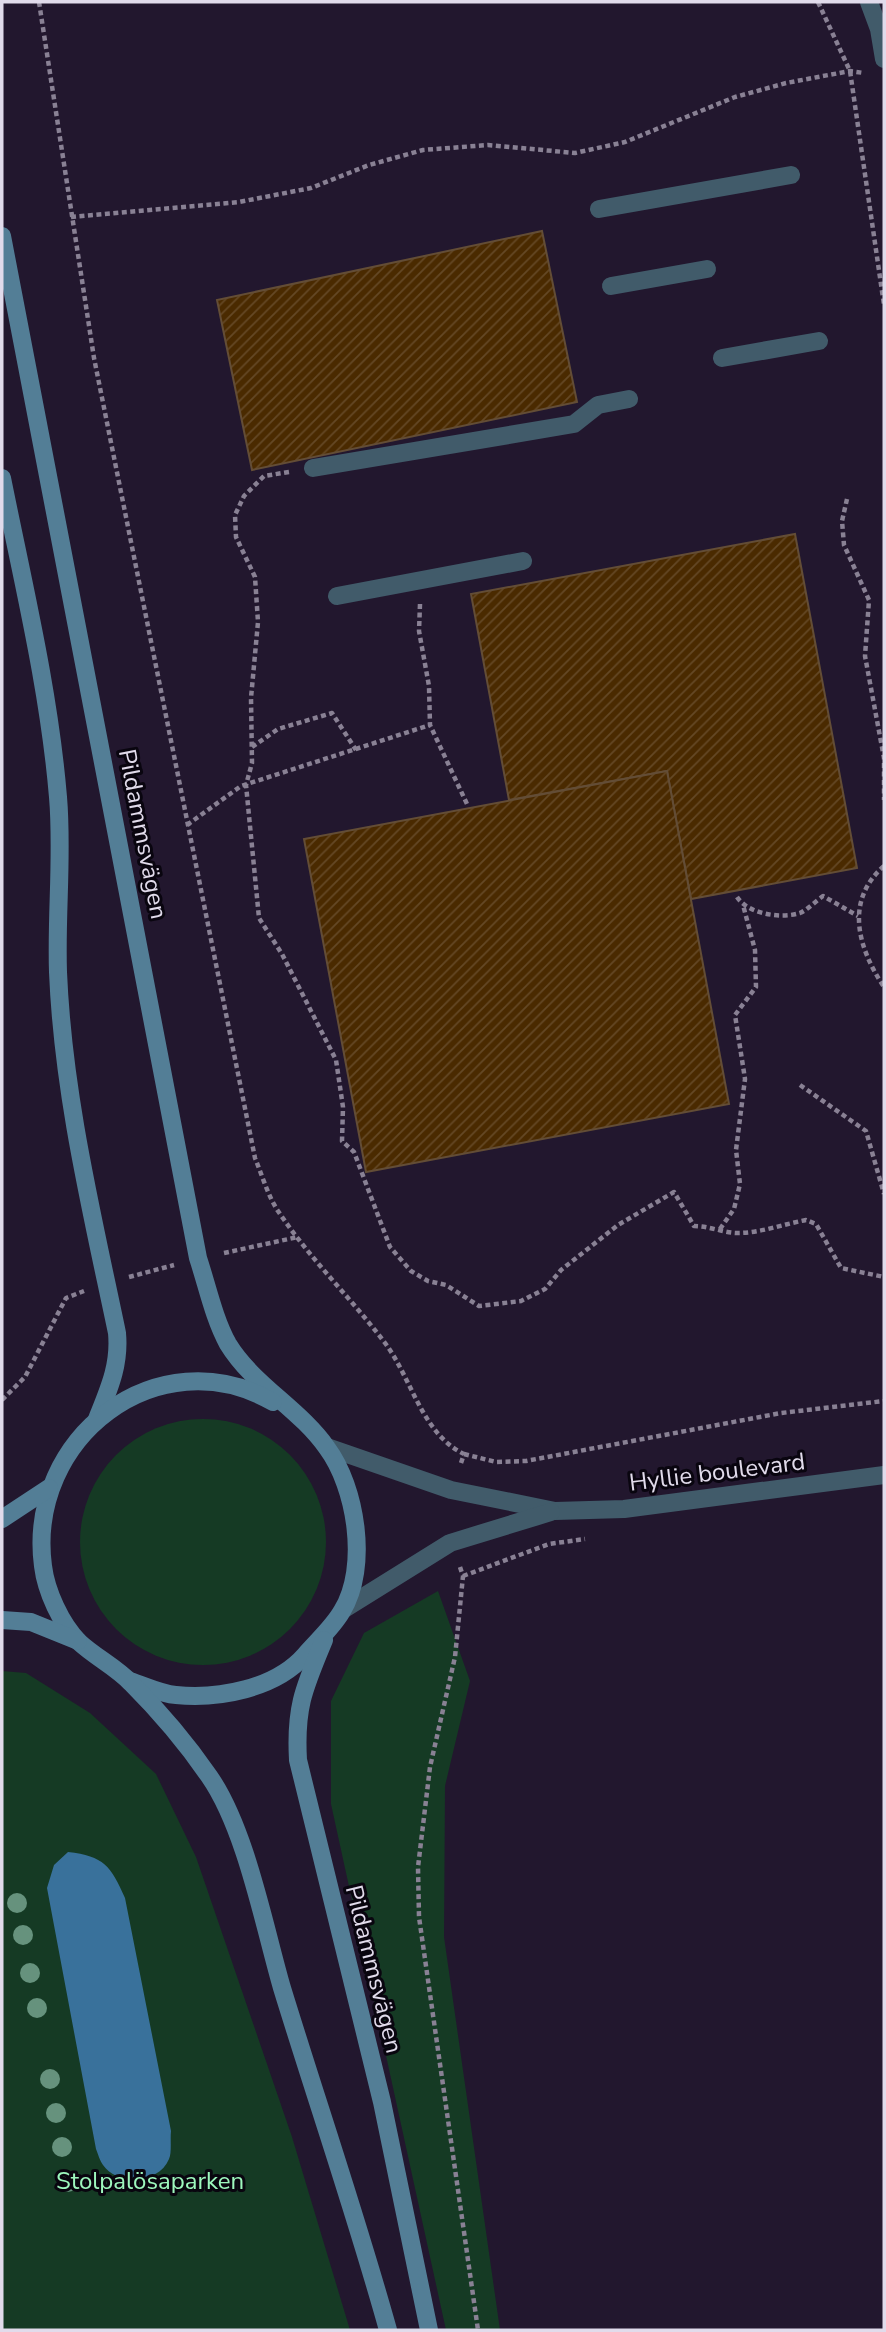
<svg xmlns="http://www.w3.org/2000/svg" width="886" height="2332" font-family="'Nunito Sans',sans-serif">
<defs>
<pattern id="building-hatch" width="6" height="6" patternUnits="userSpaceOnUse" patternTransform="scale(1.75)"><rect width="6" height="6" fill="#4a2a00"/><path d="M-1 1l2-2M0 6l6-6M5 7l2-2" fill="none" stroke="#644825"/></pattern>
</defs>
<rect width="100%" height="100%" fill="#22172e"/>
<g fill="#153a24">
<circle cx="203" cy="1542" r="123"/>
<path d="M438 1591 470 1681 445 1786 444 1937 500 2330H446L331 1804V1701L364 1633Z"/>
<path d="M2 1671 26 1673 90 1713 156 1774 196 1857 292 2137 350 2330H2Z"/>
</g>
<path fill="#39719b" d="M68 1852C104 1856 111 1866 125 1898L171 2131C170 2139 172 2152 169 2159 159 2184 117 2186 103 2165 100 2161 98 2154 96 2149L47 1888 54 1865Z"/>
<g fill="url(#building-hatch)" stroke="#634d36" stroke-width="2">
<path d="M542 231 577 402 252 470 217 300Z"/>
<path d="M795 534 857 868 691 899 667 771 509 800 471 594Z"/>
<path d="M667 771 729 1104 366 1172 304 839Z"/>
</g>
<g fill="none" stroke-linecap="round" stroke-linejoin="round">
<g stroke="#898194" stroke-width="4.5" stroke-dasharray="5 3.5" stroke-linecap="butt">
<path d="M39 2 94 358 255 1158C262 1175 268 1196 278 1211 310 1259 351 1298 385 1343 412 1379 422 1434 464 1454L460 1466"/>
<path d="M818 2 850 71 884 305"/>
<path d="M71 217 239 202 311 188 369 165 423 150 488 145 575 153 625 142 735 97 786 83 850 71 864 73"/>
<path d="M289 472 264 476 244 496 235 515 236 537 255 577 258 622 251 698 252 763 246 785 259 918 282 954 336 1060 343 1107 342 1141 354 1152 390 1247 411 1271 428 1281 446 1285 479 1306 521 1301 545 1289 561 1270 618 1225 674 1192 694 1226C710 1226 723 1233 738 1233 760 1233 784 1224 806 1220L816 1224 841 1268 884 1277"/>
<path d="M847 499 842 521 844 545 869 600 865 656 884 758V800"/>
<path d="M420 604 419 631 429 686 430 725 467 804"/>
<path d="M252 747 278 729 332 713 356 750"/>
<path d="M187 825 241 786 430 725"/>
<path d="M884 866C844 901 858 948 884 987"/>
<path d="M737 897C748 914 780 919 800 913 807 910 816 901 823 896L858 916"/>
<path d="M800 1085 866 1131 884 1194"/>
<path d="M720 1229 734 1209 740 1184 736 1150 745 1079 735 1015 756 987 755 950 743 905"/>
<path d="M224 1253 298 1237"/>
<path d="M129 1277 174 1265"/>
<path d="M2 1400 25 1377 66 1298 84 1291"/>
<path d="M464 1454 496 1462 526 1461 781 1413 884 1401"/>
<path d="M460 1567 463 1576 455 1657 430 1767 418 1867 419 1917 478 2330"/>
<path d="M463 1576 549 1544 585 1539"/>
</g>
<g stroke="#415b6a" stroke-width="18">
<path d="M599 209 791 175"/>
<path d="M611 286 707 269"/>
<path d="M722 358 819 341"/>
<path d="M313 468 574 424 598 405 629 399"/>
<path d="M337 596 523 561"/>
</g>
<g stroke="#415b6a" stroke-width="18">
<path d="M869 2 879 29 884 59"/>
<path d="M327 1447 451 1490 555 1511 624 1509 884 1475"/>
<path d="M344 1609 450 1543 551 1512"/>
</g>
<g stroke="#537e96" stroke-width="18">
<path d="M2 236 198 1258C207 1285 214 1319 228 1344 253 1385 300 1409 327 1448 356 1487 369 1567 342 1611 333 1627 317 1641 305 1655 275 1689 219 1699 176 1695 161 1694 145 1686 130 1681"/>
<path d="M2 478C23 583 49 689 58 797 63 855 56 913 58 972 63 1094 92 1213 117 1333 120 1365 109 1389 97 1419"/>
<path d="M273 1402C158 1336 26 1438 43 1566 46 1591 61 1624 79 1642 95 1657 116 1667 131 1683 159 1711 187 1744 209 1776 246 1829 264 1926 282 1988 317 2102 356 2215 388 2330"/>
<path d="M2 1519 49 1488"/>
<path d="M2 1620 31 1622 78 1641"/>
<path d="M324 1640C304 1688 295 1707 298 1760L382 2102 429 2330"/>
</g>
</g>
<g fill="#66927d">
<circle cx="17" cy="1903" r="10"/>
<circle cx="23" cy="1935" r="10"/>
<circle cx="30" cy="1973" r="10"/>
<circle cx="37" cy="2008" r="10"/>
<circle cx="50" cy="2079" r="10"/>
<circle cx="56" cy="2113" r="10"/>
<circle cx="62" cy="2147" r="10"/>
<circle cx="68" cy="2182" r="10"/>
</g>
<g text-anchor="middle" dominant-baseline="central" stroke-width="6" stroke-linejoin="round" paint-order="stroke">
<g font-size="24" fill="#e1dbeb" stroke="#09050f">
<text transform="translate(143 834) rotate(79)">Pildammsvägen</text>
<text transform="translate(717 1472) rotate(-7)">Hyllie boulevard</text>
<text transform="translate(374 1969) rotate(76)">Pildammsvägen</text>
</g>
<g font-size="24" fill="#9df7bd" stroke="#09050f">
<text x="150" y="2181">Stolpalösaparken</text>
</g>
</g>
<rect width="886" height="2332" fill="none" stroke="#e1dbeb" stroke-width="7"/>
</svg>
